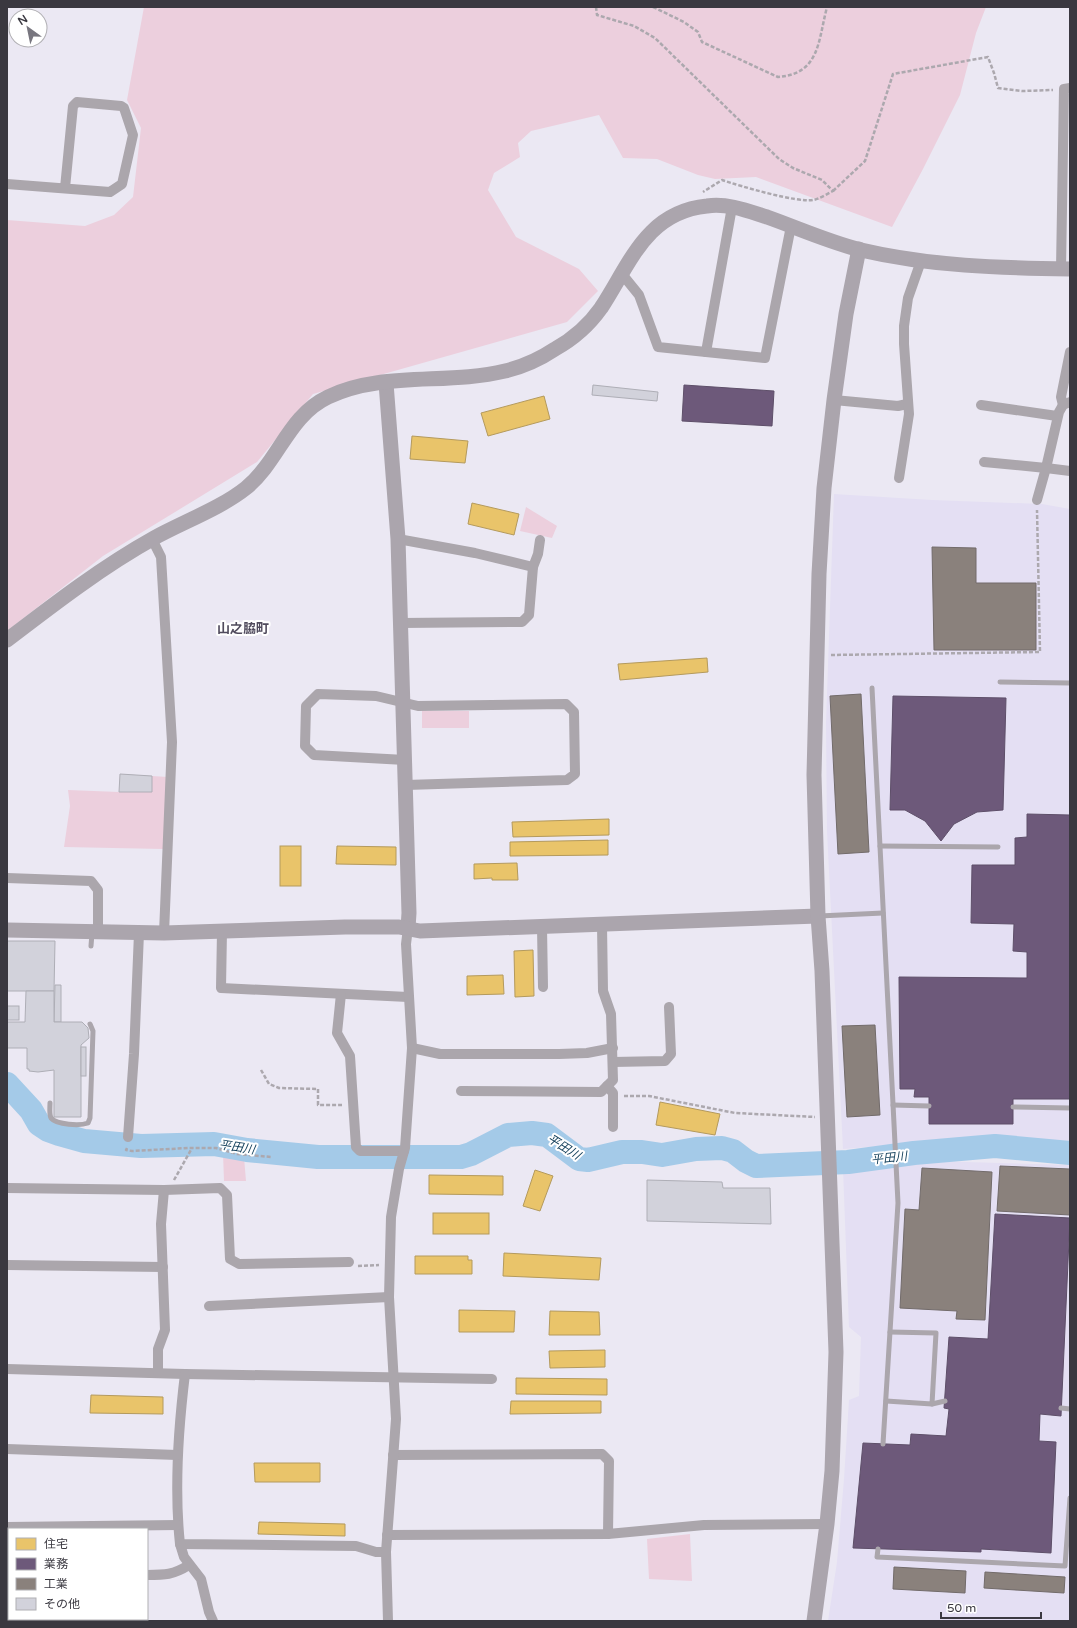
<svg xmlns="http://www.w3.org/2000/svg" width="1077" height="1628" font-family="'Varela Round','Noto Sans JP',sans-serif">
<rect width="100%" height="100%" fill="#ebe8f3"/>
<g fill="#e4dff3">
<path d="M834 494 932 500 1042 504 1070 509V1141L988 1138 843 1149 827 831 826 723Z"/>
<path d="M931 1161 1070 1165V1621H828L837 1562 844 1479 849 1400 859 1396 861 1337 849 1327 843 1169Z"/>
</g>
<g fill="#eccfdd">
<path d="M144 7H986L976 33 960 95 923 169 892 227 756 177 715 179 698 175 657 159 623 158 599 115 531 131 518 143 520 157 494 173 488 190 516 237 579 269 598 291 567 322 313 394 257 462 103 556 7 631V220L85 226 114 215 133 197 141 128 127 100Z"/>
<path d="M526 507 557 526 552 538 520 531Z"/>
<rect x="422" y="711" width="47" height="17"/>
<path d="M120 774 168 777 163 849 64 847 70 806 68 790 119 792Z"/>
<path d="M223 1153 244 1157 246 1181H224Z"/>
<path d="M690 1534 692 1581 649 1579 647 1539Z"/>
</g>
<g fill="#e9c46a" stroke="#b49a5d">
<path d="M544 396 550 419 488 436 481 413Z"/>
<path d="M412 436 468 441 465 463 410 459Z"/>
<path d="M472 503 519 514 514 535 468 524Z"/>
<path d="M707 658 708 672 620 680 618 664Z"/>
<path d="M609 819V835L513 837 512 822Z"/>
<path d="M608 840V855L510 856V842Z"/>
<rect x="280" y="846" width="21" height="40"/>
<path d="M337 846 396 847V865L336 864Z"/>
<path d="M517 863 518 880H492V878L474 879V864Z"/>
<path d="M533 950 534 996 515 997 514 951Z"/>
<path d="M503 975 504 994 467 995V976Z"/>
<path d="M660 1102 720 1114 715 1135 656 1125Z"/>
<path d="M535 1170 553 1176 540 1211 523 1206Z"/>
<path d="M429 1175 503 1176V1195L429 1194Z"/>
<rect x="433" y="1213" width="56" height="21"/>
<path d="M504 1253 601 1258 599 1280 503 1276Z"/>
<path d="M415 1256H468V1260H472V1274H415Z"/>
<path d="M459 1310 515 1311 514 1332H459Z"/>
<path d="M550 1311 599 1312 600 1335H549Z"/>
<path d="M605 1350V1367L550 1368 549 1351Z"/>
<path d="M516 1378 607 1379V1395L516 1394Z"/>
<path d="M91 1395 163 1397V1414L90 1413Z"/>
<path d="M511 1401H601V1413L510 1414Z"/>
<path d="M254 1463H320V1482H255Z"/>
<path d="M259 1522 345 1524V1536L258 1534Z"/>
</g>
<g fill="#6d597a" stroke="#5e4f69">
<path d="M684 385 774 391 772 426 682 421Z"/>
<path d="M893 696 1006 698 1003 810 977 812 954 824 941 841 925 821 905 810H890Z"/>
<path d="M1027 814 1070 815V1099H1013V1124H929V1097H914L915 1089H900L899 977 1027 978V952L1013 951 1014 924 971 923 972 865H1015V838L1027 837Z"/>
<path d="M995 1214 1070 1218 1061 1416 1040 1414 1039 1441 1056 1442 1051 1553 981 1549V1552L853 1548 863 1443 910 1445 911 1434 946 1436 949 1409 944 1408 949 1337 988 1339Z"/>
</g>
<g fill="#8a817c" stroke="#726b6a">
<path d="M932 547 976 548V583H1036V650H934Z"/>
<path d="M861 694 869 852 838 854 830 696Z"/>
<path d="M875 1025 880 1115 847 1117 842 1026Z"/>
<path d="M1000 1166 1070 1169V1215L997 1211Z"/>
<path d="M922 1168 992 1172 985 1320 956 1319 957 1311 900 1308 905 1209 919 1210Z"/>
<path d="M894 1567 966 1571 965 1593 893 1589Z"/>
<path d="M985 1572 1065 1577 1064 1593 984 1588Z"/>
</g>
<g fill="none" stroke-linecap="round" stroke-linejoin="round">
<path stroke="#a4cae8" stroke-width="24" d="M7 1084 31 1110 39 1124 48 1130 59 1134 84 1141 141 1146 214 1144 247 1150 318 1157H461L471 1154 508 1135 532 1133 547 1135 579 1159 588 1160 622 1152H642L662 1155 696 1149 722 1148 733 1151 746 1161 756 1166 848 1162 914 1153 995 1146 1070 1153"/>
</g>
<g fill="#d2d2db" stroke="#aeaeb6">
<path d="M593 385 658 392 657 401 592 395Z"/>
<path d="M120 774 152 776V792H119Z"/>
<path d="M7 941H55L54 991H7Z"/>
<path d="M55 985H61V1022H54Z"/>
<path d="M26 991H54V1022H82L88 1028 89 1038 81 1045V1117H54V1070L38 1072 29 1071V1069H27V1048H7V1022H25Z"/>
<rect x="7" y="1006" width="12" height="14"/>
<rect x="81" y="1047" width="5" height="29"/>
<path d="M647 1180 722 1182 723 1188H770L771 1224 647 1221Z"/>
</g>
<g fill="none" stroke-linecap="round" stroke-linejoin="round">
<g stroke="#aca8ae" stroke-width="2.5" stroke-dasharray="4 2" stroke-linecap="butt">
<path d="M596 7 597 15 634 26 655 38 779 159 793 168 822 180 833 191C827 194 819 199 813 200 797 203 740 186 722 180L703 192"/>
<path d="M653 7 684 22 698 32 702 42 778 77C820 74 818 41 827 7"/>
<path d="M833 191 865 161 893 74 988 57 994 73 998 88 1022 91 1053 90"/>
<path d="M831 655 1040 652 1037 510"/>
<path d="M261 1070 269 1084 279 1088 318 1089V1105H342"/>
<path d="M624 1096H649L735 1113 815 1117"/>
<path d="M127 1148 126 1150 132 1151 188 1148H216L237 1154 271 1157"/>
<path d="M174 1180 192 1148"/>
<path d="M358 1266 379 1265"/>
</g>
<g stroke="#aba6ac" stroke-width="5">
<path d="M1000 682 1070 683"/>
<path d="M872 688 898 1203 883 1444"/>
<path d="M880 846 998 847"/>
<path d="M819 916 883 913"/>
<path d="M91 946 92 933"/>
<path d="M50 1103C50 1107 49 1114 51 1118 57 1125 80 1126 88 1123L90 1118 93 1031 90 1024"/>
<path d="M893 1105 929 1106"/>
<path d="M1013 1107 1070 1108"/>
<path d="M886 1401 932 1404 936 1333 890 1332"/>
<path d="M932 1404 945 1401"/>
<path d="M1061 1408 1070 1409"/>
<path d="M878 1549 877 1557 1065 1566 1070 1498"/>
</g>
<g stroke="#aba6ac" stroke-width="10">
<path d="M7 184 110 192 122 184 133 135 124 108 121 106 77 102 73 106 65 188"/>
<path d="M1061 269 1064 89 1070 88"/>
<path d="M622 274 639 295 658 347 706 352 732 207"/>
<path d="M706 352 765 358 791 226"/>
<path d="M834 400 898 406 907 404"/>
<path d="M1070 402 1063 405 1059 412 1046 468 1070 471"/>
<path d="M981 405 1057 416"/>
<path d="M1063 405 1061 397 1070 352"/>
<path d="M984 462 1046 468 1037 500"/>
<path d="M899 478 909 414 904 344V326L908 298 921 261"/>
<path d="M152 539 161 557 172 742 164 933"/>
<path d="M398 539 475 553 533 567"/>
<path d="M401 623 522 622 529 615 533 567 538 554 540 540"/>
<path d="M405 760 314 755 305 746 306 706 318 694 376 696 418 706 566 704 574 712 575 774 567 780 406 785"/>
<path d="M7 878 91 881 98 890V932"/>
<path d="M542 927 543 987"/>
<path d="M222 931 221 988 408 997"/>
<path d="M341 994 337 1033 350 1056 356 1147 360 1151H404"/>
<path d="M412 1048 440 1054H559L587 1053 613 1048"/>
<path d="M613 1062 665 1061 671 1054 669 1007"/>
<path d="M607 1086 613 1093V1127"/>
<path d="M461 1091 601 1092 613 1080 611 1014 603 991 602 925"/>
<path d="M128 1137 134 1054 139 933"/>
<path d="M7 1188 164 1190 220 1188 227 1195 230 1259 239 1264 349 1262"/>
<path d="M7 1265 163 1267"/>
<path d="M209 1306 389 1297"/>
<path d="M7 1369 185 1374 492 1379"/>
<path d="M158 1373V1349L165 1330 161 1224 164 1190"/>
<path d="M185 1374C178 1431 174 1488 180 1544L356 1546 376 1552H386"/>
<path d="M7 1449 177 1455"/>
<path d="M393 1455 602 1454 609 1461 608 1534"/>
<path d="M7 1527 178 1525"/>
<path d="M387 1535 608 1534 704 1525 827 1524"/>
<path d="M180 1544 184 1557 201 1579 209 1612 213 1621"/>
<path d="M147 1575C165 1575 173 1575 189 1565"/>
<path d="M135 1619V1621"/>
<path d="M8 1621 9 1608"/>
<path d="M388 1621 386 1552 396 1419 389 1297 391 1217 399 1169 405 1148 412 1048 406 944 408 928"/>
</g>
<g stroke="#aba5ad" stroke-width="15">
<path d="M386 383 398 539 409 913 408 928"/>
<path d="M7 640C54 604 102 567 154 538 183 522 221 508 246 488 279 461 288 416 328 397 381 371 448 385 505 371 522 367 540 359 555 349 573 339 589 325 601 308 630 264 646 212 707 206 728 203 748 211 767 217 798 228 829 242 861 250 929 266 1000 268 1070 269"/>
<path d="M7 930 164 933 345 927H399L420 931 818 916"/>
<path d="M814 1621 827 1524 832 1471 836 1352 822 971 818 916 814 775 819 574 824 488 834 400 846 314 859 249"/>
</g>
</g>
<g text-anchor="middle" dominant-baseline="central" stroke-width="4" stroke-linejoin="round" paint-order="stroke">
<g font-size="12" font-style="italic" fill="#14405b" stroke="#fff">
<text transform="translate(237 1147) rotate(9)">平田川</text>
<text transform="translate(564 1147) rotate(32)">平田川</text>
<text transform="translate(889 1158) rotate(-6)">平田川</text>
</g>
<g font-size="13" font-weight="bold" fill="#504b5d" stroke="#fff">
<text x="243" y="629">山之脇町</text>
</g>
</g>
<rect width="1077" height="1628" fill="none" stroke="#3a3840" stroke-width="16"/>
<rect x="8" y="1528" width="140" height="92" fill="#ffffff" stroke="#b0afb3"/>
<rect x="16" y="1538" width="20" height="12" fill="#e9c46a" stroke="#b0afb3"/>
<text x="44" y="1548" font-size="12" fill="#3a3840">住宅</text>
<rect x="16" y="1558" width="20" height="12" fill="#6d597a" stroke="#b0afb3"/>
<text x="44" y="1568" font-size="12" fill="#3a3840">業務</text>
<rect x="16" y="1578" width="20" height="12" fill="#8a817c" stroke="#b0afb3"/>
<text x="44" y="1588" font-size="12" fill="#3a3840">工業</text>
<rect x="16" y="1598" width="20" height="12" fill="#d2d2db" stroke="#b0afb3"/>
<text x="44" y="1608" font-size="12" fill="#3a3840">その他</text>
<g transform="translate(28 28) rotate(327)"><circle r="19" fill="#ffffff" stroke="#b0afb3"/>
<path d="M0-3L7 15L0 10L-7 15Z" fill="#78767f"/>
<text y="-6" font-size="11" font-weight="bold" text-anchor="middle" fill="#3a3840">N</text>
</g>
<path d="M941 1612v6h100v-6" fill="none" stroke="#3a3840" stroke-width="2"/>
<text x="947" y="1612" font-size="12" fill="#3a3840" stroke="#ffffff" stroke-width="3" paint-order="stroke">50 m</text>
</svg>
